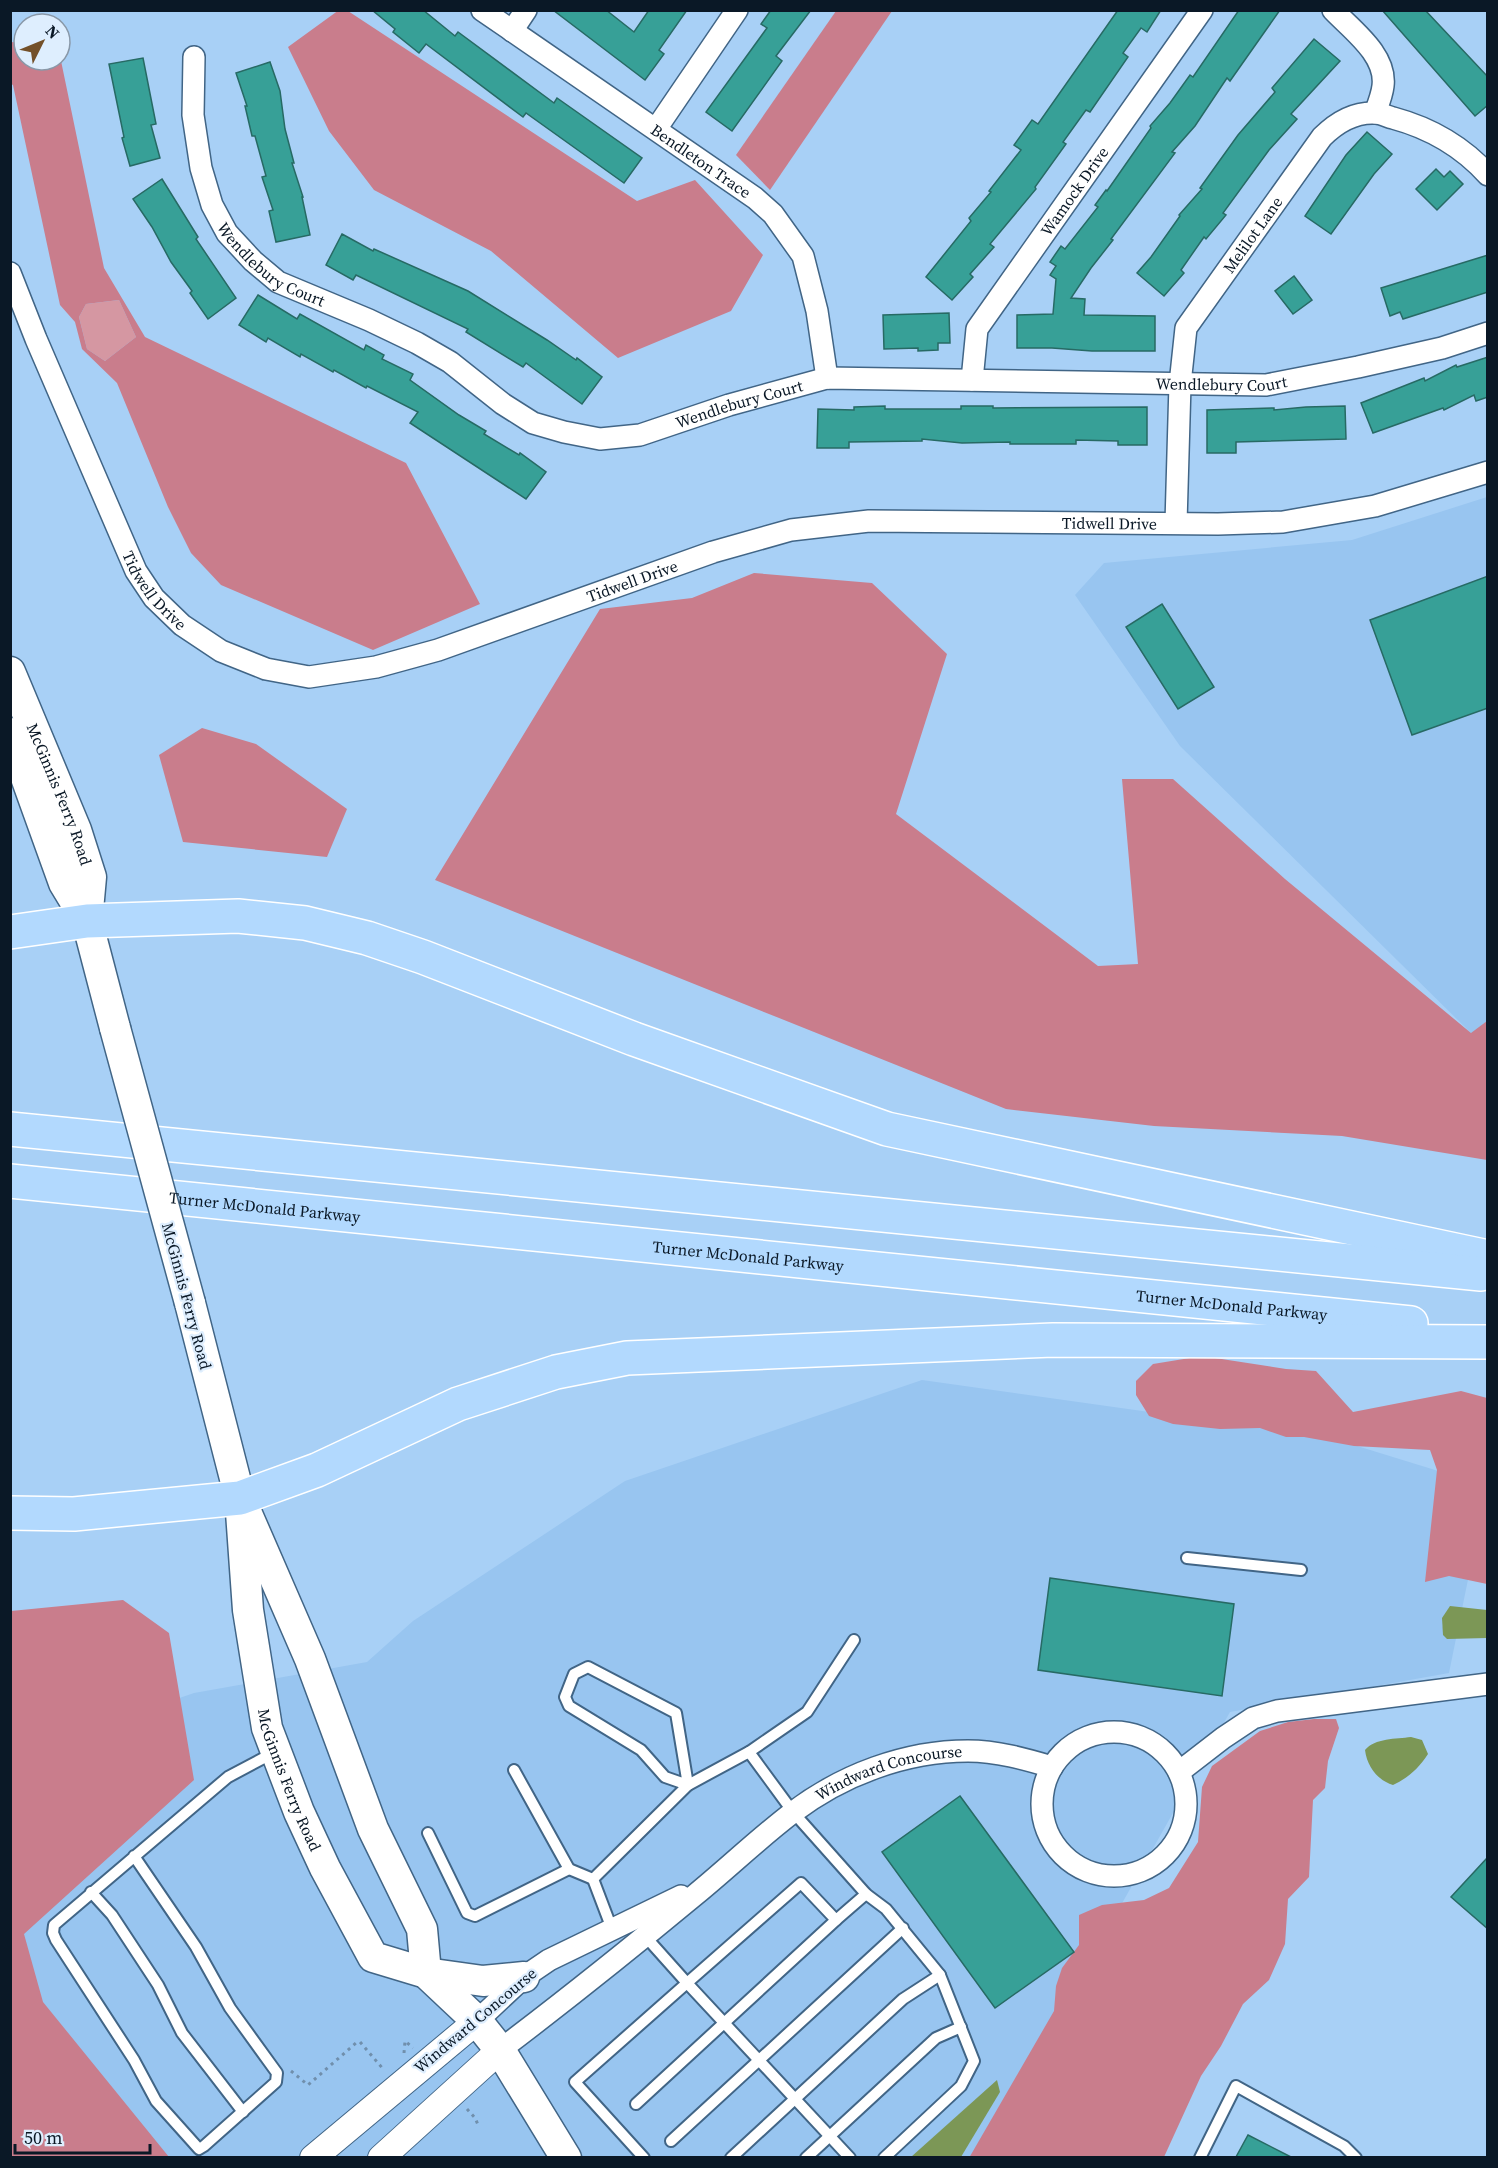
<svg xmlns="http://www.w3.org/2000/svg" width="1498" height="2168" font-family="'Source Serif 4',serif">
<rect width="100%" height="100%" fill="#a8d0f6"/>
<g fill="#98c5f0">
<path d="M1487 497V1021L1472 1034 1180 746 1075 595 1104 563 1352 540Z"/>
<path d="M922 1380 1328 1437 1487 1486 1449 1673 1230 1712 1064 2006 972 2157H11L10 1756 194 1693 367 1662 413 1621 625 1481Z"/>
</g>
<path fill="#d597a2" d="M119 300 136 337 105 361 87 349 79 317 86 304Z"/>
<g fill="#c97d8c" fill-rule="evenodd">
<path d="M339 10 348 11 637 201 695 180 763 255 731 311 618 358 491 251 374 190 329 131 288 47Z"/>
<path d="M836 11H892L770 190 736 155Z"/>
<path d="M11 42 24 43V60H60V56L104 268 145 337 406 463 480 604 373 650 221 585 191 553 168 507 117 383 82 349 75 322 60 305 13 85 11 84ZM119 300 136 337 105 361 87 349 79 317 86 304Z"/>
<path d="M754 573 872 583 947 654 896 814 1098 966 1138 964 1122 779H1173L1285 879 1471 1033 1487 1021V1160L1342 1136 1154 1126 1006 1109 435 880 600 609 692 598Z"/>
<path d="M202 728 256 744 347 809 327 857 183 842 159 755Z"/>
<path d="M1202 1356 1286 1369 1316 1371 1353 1412 1461 1391 1487 1398V1584L1449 1576 1425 1582 1437 1470 1430 1450 1354 1446 1304 1437H1286L1260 1428 1220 1429 1173 1424 1149 1416 1136 1395V1381L1153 1364Z"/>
<path d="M123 1600 169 1633 194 1780 24 1934 43 2002 169 2157H11V1611Z"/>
<path d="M1314 1719H1336L1339 1728 1328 1761 1325 1788 1313 1800 1309 1877 1288 1899 1285 1944 1269 1980 1243 2004 1221 2046 1201 2076 1164 2157 969 2158 1054 2011 1056 1986 1062 1968 1079 1945V1915L1102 1905 1144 1900 1169 1888 1198 1842 1202 1787 1212 1766 1260 1731 1288 1722Z"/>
</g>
<g fill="#7c9756">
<path d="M1450 1606 1487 1610V1638L1447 1639 1443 1635 1442 1618Z"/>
<path d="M1411 1737 1422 1740 1428 1754C1419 1768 1408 1778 1393 1785 1377 1780 1367 1766 1365 1750 1375 1738 1396 1739 1411 1737Z"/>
<path d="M997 2080 1000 2092 961 2157H911Z"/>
</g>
<g fill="#37a097" stroke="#276a64" stroke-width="1.5">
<path d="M372 10H423L455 36 458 32 554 103 557 98 642 158 624 183 526 113 523 117 426 44 419 53 393 32 395 29Z"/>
<path d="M553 10H606L634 32 649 10H687L659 50 664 54 645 80Z"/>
<path d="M771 10H811L776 56 782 61 732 131 706 112 767 28 761 24Z"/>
<path d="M1118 10H1161L1147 32 1141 28 1123 53 1128 57 1090 112 1086 110 1063 142 1066 144 1035 187 1036 189 990 244 994 247 970 274 973 277 952 300 926 277 971 221 969 218 991 192 989 191 1021 150 1014 145 1032 120 1038 124Z"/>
<path d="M1239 10H1280L1230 81 1227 78 1195 126 1172 152 1175 153 1111 239 1113 240 1091 268 1071 298 1085 299 1084 315 1155 316V351H1092L1052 348H1017V315L1053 314 1056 279 1050 275 1056 266 1050 262 1061 246 1065 249 1098 207 1095 205 1106 190 1107 191 1151 128 1150 126 1170 103 1190 75 1193 77Z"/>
<path d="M1382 10H1425L1488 77V105L1475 116Z"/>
<path d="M1314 39 1340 61 1291 114 1297 119 1269 150 1223 213 1226 215 1206 239 1204 237 1181 270 1184 273 1164 296 1137 273 1151 257 1180 216 1179 215 1202 189 1200 188 1238 135 1275 92 1272 88Z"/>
<path d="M143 58 156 124 151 125 160 158 130 166 122 138 124 137 109 64Z"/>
<path d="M270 62 280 91 285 129 294 163H292L303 197H302L310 235 276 242 269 211 273 210 262 177 266 176 255 136H252L245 106H247L236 73Z"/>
<path d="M1367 132 1392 154 1374 174 1331 234 1305 216 1346 155Z"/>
<path d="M1436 169 1444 177 1450 171 1463 184 1437 210 1416 189Z"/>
<path d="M162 179 198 237 196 239 236 298 208 319 190 293 192 291 171 262 152 227 133 199Z"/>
<path d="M342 234 373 251 374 249 468 291 547 340 576 360 577 358 602 377 582 404 526 363 523 367 466 332 468 329 356 275 353 280 326 265Z"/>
<path d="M1488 255V292L1403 319 1400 312 1390 316 1381 288Z"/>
<path d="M1294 276 1312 300 1293 314 1275 291Z"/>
<path d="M258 295 297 319 300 314 364 350 366 345 384 355 382 359 413 374 410 380 459 415 486 431 484 434 519 455 520 453 546 472 526 499 410 423 418 412 367 386 366 388 334 370 333 372 301 354 300 357 268 338 266 342 239 325Z"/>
<path d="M949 313 950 343H938V350L918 351V348L884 349 883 315Z"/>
<path d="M1488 357V397L1476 401 1474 395 1444 410 1443 408 1373 433 1361 403 1424 378 1425 381 1456 365 1457 367Z"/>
<path d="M885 406V409H961V406H993V408L1147 407V445H1118V441L1076 440V444H1010V442L962 443 922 439V441L849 442V448H817L818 409 854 410V407Z"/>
<path d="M1345 406 1346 439 1236 442V453H1207V410L1274 408V410L1306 407Z"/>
<path d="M1488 576V708L1412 735 1370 620Z"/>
<path d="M1162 604 1214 687 1178 709 1126 627Z"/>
<path d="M1050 1578 1234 1604 1222 1696 1038 1670Z"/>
<path d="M960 1796 1074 1952 995 2008 882 1852Z"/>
<path d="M1488 1857V1929L1451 1897Z"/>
<path d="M1248 2135 1291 2157H1236Z"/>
</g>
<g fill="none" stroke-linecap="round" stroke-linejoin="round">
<g stroke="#416586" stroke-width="14">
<g id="service">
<path d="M1187 1558 1301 1570"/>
<path d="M588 1667 676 1713 688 1785 665 1777 641 1750 569 1706 565 1697 574 1674Z"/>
<path d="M749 1752 807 1712 854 1640"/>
<path d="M514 1770 569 1869 593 1879"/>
<path d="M428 1833 467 1913 475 1916 569 1869"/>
<path d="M134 1856 196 1947 230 2008 277 2073 276 2082 204 2146 199 2149 156 2101 134 2060 56 1940 53 1933 54 1925 228 1777 275 1752"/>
<path d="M91 1892 112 1915 158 1985 182 2033 243 2112"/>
<path d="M612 1929 593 1879 688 1785 749 1752 793 1812 866 1894 886 1909 940 1975 974 2061 961 2086 884 2158"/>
<path d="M636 2104 836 1920"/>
<path d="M671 2141 903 1928"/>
<path d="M644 2158 575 2082 687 1983 645 1936"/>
<path d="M731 2158 903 1999 940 1975"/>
<path d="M806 2158 936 2038 961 2027"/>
<path d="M850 2158 687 1983 801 1883 836 1920 866 1894"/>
<path d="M1200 2158 1236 2086 1344 2146 1356 2158"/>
</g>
</g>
<g stroke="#416586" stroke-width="24">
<g id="minor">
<path id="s1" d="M482 10 755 198 773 214 803 256 817 311 827 378"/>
<path d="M1333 10C1352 30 1387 55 1383 86 1382 95 1378 105 1375 113"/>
<path d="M512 31 526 10"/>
<path id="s2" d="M194 57 193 115 201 168 212 205 227 233 253 261 278 282 369 320 417 343 450 362 503 404 533 423 564 432 600 439 640 435 729 405 827 378 1266 385 1358 367 1442 348 1488 333"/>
<path d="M656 129 737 10"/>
<path id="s3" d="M10 273 36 339 136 571 154 598 182 625 221 651 266 669 309 677 376 667 438 650 713 552 791 530 869 521 1218 524 1283 522 1375 506 1488 472"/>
<path id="s4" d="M972 380 977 329 1202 10"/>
<path id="s5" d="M1176 523 1180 384 1186 328 1322 137C1336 123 1354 112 1375 113 1381 113 1388 117 1393 118 1430 128 1462 146 1488 175"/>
<circle cx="1114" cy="1804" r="72"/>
<path d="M1179 1772 1223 1738 1253 1718 1277 1711 1488 1684"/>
<path d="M477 2021 524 1977 549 1960 681 1896"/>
<path id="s6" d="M500 2050C566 2000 631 1948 695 1895 728 1868 758 1839 792 1813 842 1775 905 1751 968 1751 997 1751 1025 1759 1052 1767"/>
</g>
</g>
<g stroke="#416586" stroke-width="28">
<g id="tertiary">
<path d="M313 2158 477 2021"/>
<path d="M381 2158 500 2050"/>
</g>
</g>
<g stroke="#416586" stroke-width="33">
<g id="secondary">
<path id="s7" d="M10 672 76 830 91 877 87 921"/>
<path d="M10 733 64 883 87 921 115 1028"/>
<path d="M190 1303 240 1498 310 1659 373 1829 422 1929 426 1973"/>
<path id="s8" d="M240 1498 248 1610 267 1728 299 1812 325 1868 373 1957 426 1973 477 2021 500 2050 566 2158"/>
<path d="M426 1973 483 1981 524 1977"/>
</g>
</g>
<g stroke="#fff" stroke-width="36">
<g id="motorway">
<path d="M10 932 87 921 238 916 305 923 367 938 423 957 634 1039 887 1129 1488 1257"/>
<path d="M10 1129 1481 1274"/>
<path id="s9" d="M10 1181 1411 1323"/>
<path d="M10 1513 74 1514 240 1498 317 1470 458 1404 556 1372 627 1358 1053 1340 1488 1342"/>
</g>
</g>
<g stroke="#708fac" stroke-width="3" stroke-dasharray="3 4.5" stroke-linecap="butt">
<path d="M404 2053 405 2041 413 2048"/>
<path d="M291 2071 308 2085 356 2043 360 2042 384 2070"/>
<path d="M467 2109 475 2118 479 2127"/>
</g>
<use href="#service" stroke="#fff" stroke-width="10"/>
<use href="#minor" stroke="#fff" stroke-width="21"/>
<use href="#tertiary" stroke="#fff" stroke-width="26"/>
<use href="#secondary" stroke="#fff" stroke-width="30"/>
<use href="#motorway" stroke="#b2d9fe" stroke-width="33"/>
<g stroke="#416586" stroke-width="33" stroke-linecap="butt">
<path id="secondary-bridge" d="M115 1028 190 1303"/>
</g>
<use href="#secondary-bridge" stroke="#fff" stroke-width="30"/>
</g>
<g text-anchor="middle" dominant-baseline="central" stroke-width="4.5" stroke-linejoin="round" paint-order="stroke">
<g font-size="16" fill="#0a1826" stroke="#deeefe">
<text stroke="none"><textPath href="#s1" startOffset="266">Bendleton Trace</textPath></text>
<text stroke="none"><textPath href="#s4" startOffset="220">Wamock Drive</textPath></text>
<text stroke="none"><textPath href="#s5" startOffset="310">Melilot Lane</textPath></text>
<text stroke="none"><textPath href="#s2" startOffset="237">Wendlebury Court</textPath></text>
<text stroke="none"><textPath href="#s2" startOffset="1245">Wendlebury Court</textPath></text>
<text stroke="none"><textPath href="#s2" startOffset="759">Wendlebury Court</textPath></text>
<text stroke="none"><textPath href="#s3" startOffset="1358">Tidwell Drive</textPath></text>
<text stroke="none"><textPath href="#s3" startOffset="872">Tidwell Drive</textPath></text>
<text stroke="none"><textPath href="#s3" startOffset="350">Tidwell Drive</textPath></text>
<text stroke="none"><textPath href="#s7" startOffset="132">McGinnis Ferry Road</textPath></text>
<text stroke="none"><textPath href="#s9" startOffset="256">Turner McDonald Parkway</textPath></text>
<text stroke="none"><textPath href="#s9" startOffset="742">Turner McDonald Parkway</textPath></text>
<text transform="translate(187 1296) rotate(75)">McGinnis Ferry Road</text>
<text stroke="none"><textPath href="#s9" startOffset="1228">Turner McDonald Parkway</textPath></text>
<text stroke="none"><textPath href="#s6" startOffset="483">Windward Concourse</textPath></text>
<text stroke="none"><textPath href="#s8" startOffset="288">McGinnis Ferry Road</textPath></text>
<text transform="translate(475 2020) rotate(-40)">Windward Concourse</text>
</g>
</g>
<rect width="1498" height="2168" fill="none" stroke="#0a1826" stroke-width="24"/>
<g transform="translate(42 42) rotate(47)"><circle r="28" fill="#deeefe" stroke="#8998a8" stroke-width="1.5"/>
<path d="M0-4.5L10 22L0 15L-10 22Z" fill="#735029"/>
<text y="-9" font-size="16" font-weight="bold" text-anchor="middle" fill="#0a1826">N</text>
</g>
<path d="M15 2144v9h135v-9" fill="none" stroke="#0a1826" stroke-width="3"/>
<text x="24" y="2144" font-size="18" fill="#0a1826" stroke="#deeefe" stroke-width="4.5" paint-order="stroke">50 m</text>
</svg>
